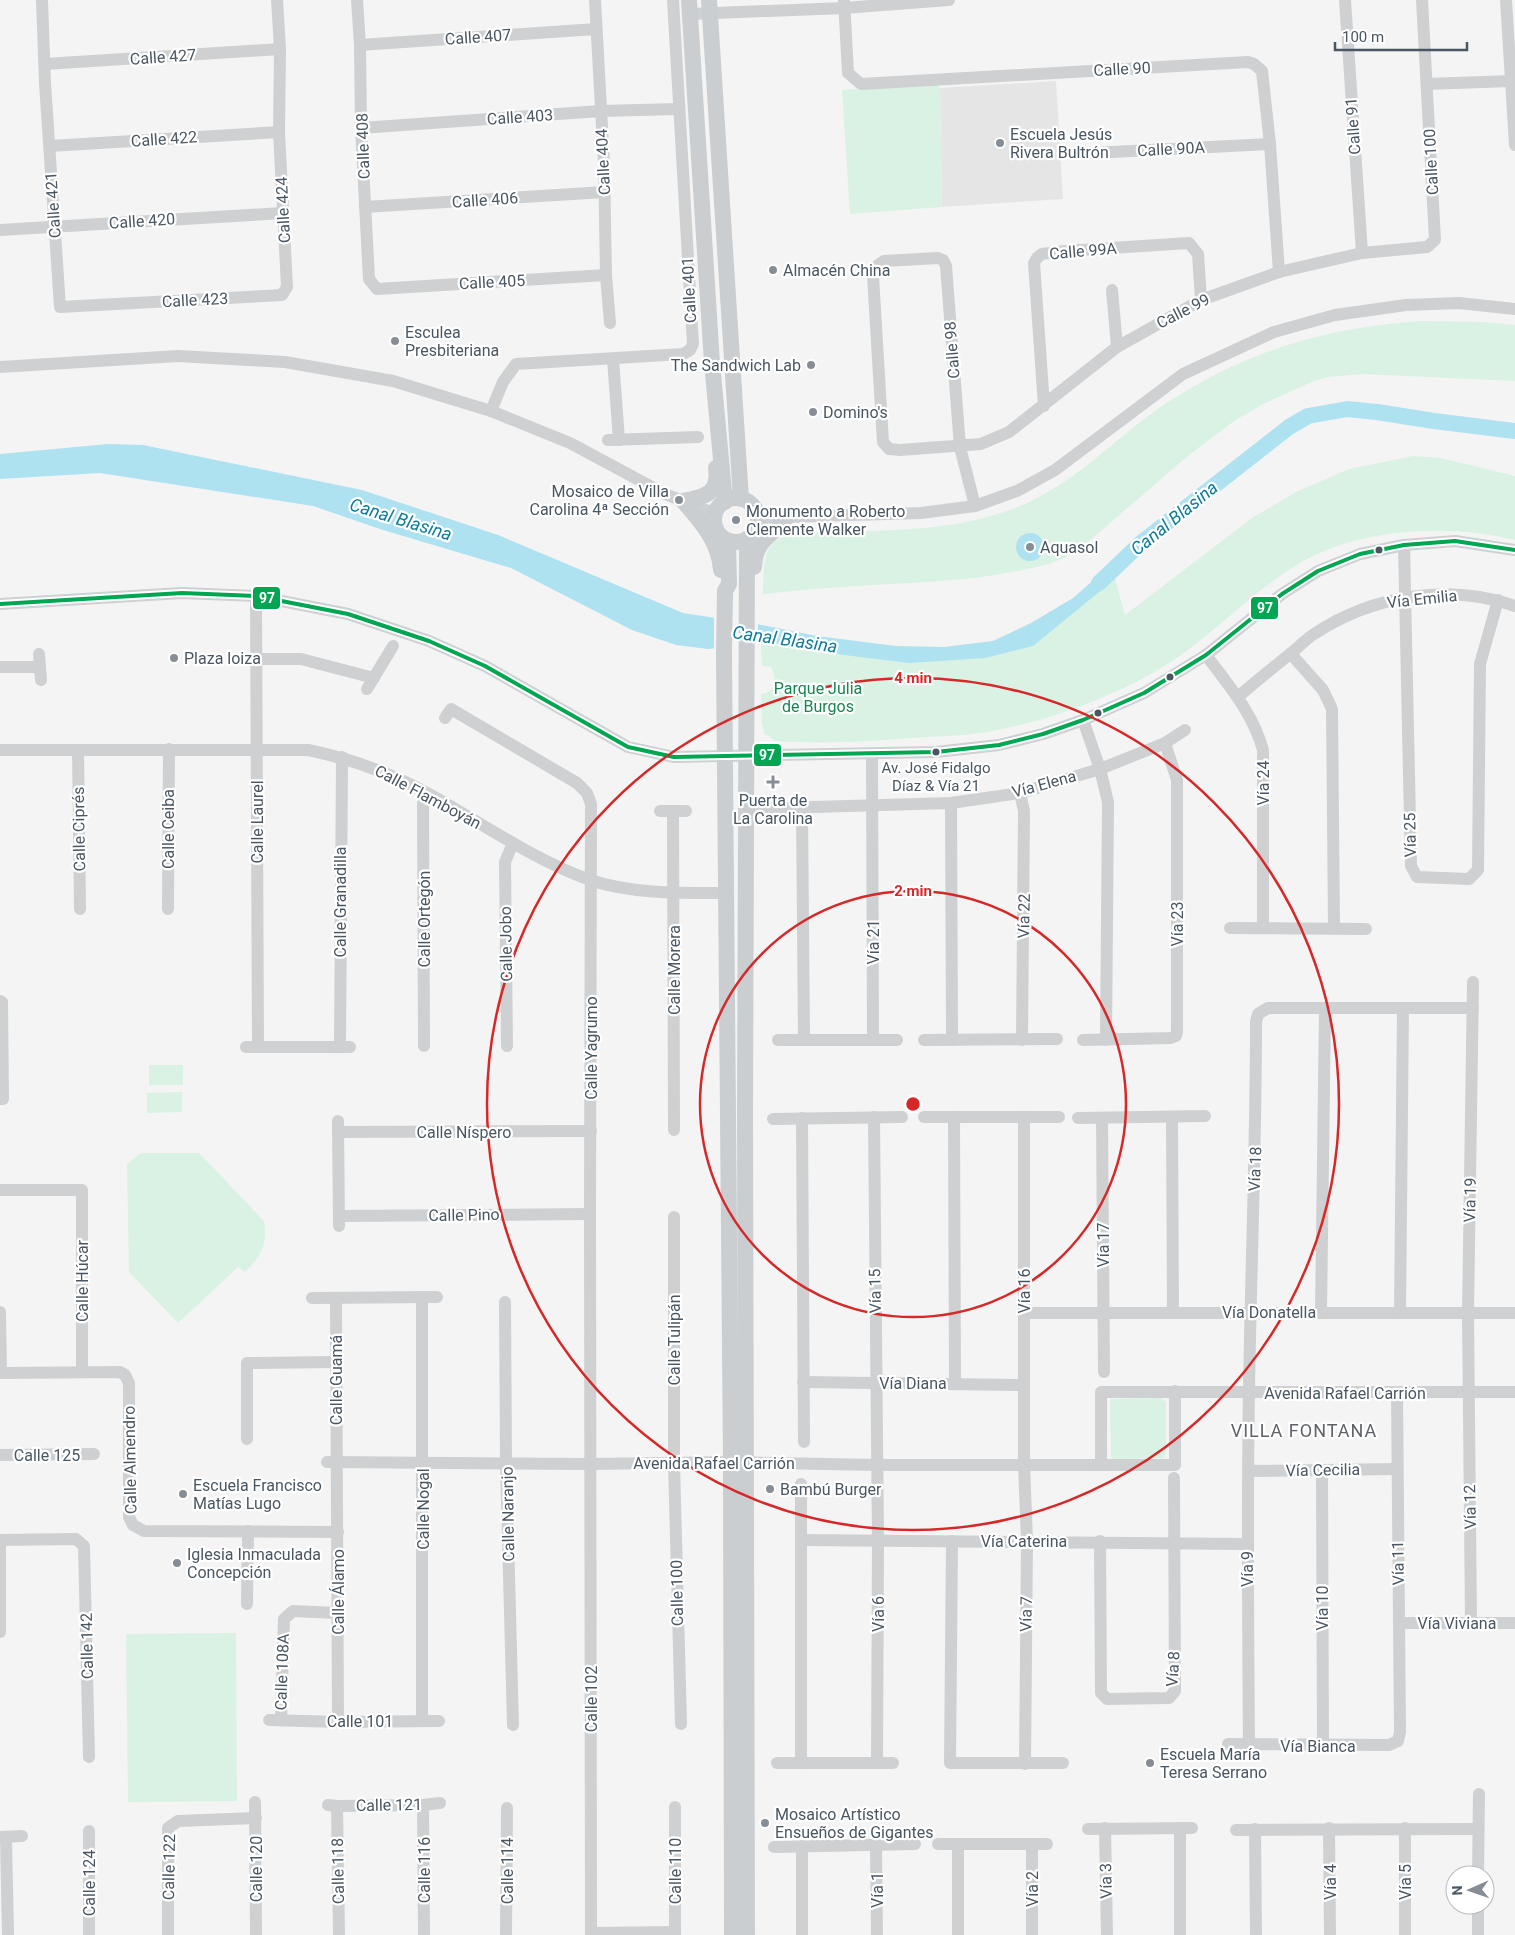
<svg xmlns="http://www.w3.org/2000/svg" width="1515" height="1935" font-family="Roboto,sans-serif">
<rect width="100%" height="100%" fill="#f4f4f4"/>
<path fill="#e6e5e6" d="M1056 81 1063 199 942 207 940 88Z"/>
<g fill="#d9f2e3">
<path d="M937 84 940 88 942 207 850 214 842 90Z"/>
<path d="M1421 321 1484 322 1515 325V381L1362 374 1328 377 1314 381 1263 404 1234 421 1189 455 1080 549C1058 564 1037 567 1012 572 966 581 921 582 874 585 837 587 800 590 763 594 765 559 760 536 803 533 876 530 952 534 1020 506 1074 484 1112 441 1159 408 1242 352 1322 328 1421 321Z"/>
<path d="M1413 456 1441 458 1515 476V540C1448 523 1354 528 1295 566 1255 591 1222 625 1185 652 1159 671 1130 686 1101 698 1068 712 1033 723 998 730 970 736 940 736 911 738 866 742 820 744 775 741L764 733 762 722 761 694C776 693 777 678 771 667L762 666 761 643 909 663 1054 627 1115 579 1125 615 1252 518 1296 492 1349 469Z"/>
<rect x="149" y="1065" width="34" height="20"/>
<path d="M182 1092V1112L147 1113V1093Z"/>
<path d="M141 1153H199L264 1221C268 1246 261 1255 245 1272L238 1267 178 1323 129 1272 127 1164Z"/>
<path d="M1161 1398 1166 1402V1453L1164 1458 1114 1459 1111 1457 1110 1403 1111 1399Z"/>
<path d="M236 1633 237 1801 128 1802 126 1634Z"/>
</g>
<g fill="#aee2f0">
<path d="M108 444 143 445 362 490 498 535 683 613 762 625 817 636 896 646 944 647 993 641 1031 623 1073 598 1113 563 1115 579 1033 646 985 658 909 663 844 655 766 642 708 649 676 645 632 630 511 568 383 530 313 506 100 473 0 479V454Z"/>
<circle cx="1030" cy="547" r="14"/>
</g>
<path fill="#f4f4f4" d="M714 615 758 622V645L714 651Z"/>
<g fill="none" stroke-linecap="round" stroke-linejoin="round">
<path stroke="#aee2f0" stroke-width="16" d="M1099 583 1141 543 1289 427 1308 416 1347 409 1377 412 1434 421 1515 431"/>
<g stroke="#ced0d2" stroke-width="12">
<path d="M42 0 45 83 60 307 282 295 287 287 279 132 280 49 277 0"/>
<path d="M357 0 360 45 361 128 369 279 377 289 606 275"/>
<path d="M595 0 604 163 606 275 610 323"/>
<path d="M844 0 848 73 861 84 1248 62 1254 64 1262 71 1270 144 1279 272"/>
<path d="M1345 0 1362 253"/>
<path d="M1506 0 1515 145"/>
<path d="M690 14 844 8 949 0"/>
<path d="M360 45 596 29"/>
<path d="M45 64 280 49"/>
<path d="M1427 84 1511 81"/>
<path d="M361 128 601 111 678 109"/>
<path d="M50 146 279 132"/>
<path d="M1072 154 1270 144"/>
<path d="M365 207 605 192"/>
<path d="M0 230 283 213"/>
<path d="M1112 290 1117 347"/>
<path d="M613 359 619 440"/>
<path d="M0 367 178 356 285 362 393 381 491 411 570 443 665 494 716 514"/>
<path d="M1044 406 1034 263 1037 258 1042 254 1065 251 1189 243 1198 254 1201 300"/>
<path d="M491 411 503 382 516 364 683 354 690 350 693 344 673 0"/>
<path d="M608 440 698 437"/>
<path d="M975 506 960 447 946 266 943 260 938 258 884 261 877 266 873 276 883 442 889 449 900 450 981 444 1009 432 1117 347 1201 300 1279 272 1362 253 1427 247 1435 240 1422 0"/>
<path d="M757 518 921 513 975 506 1017 491 1055 470 1183 374 1274 332 1335 315 1406 305 1459 303 1515 309"/>
<path d="M1404 545 1411 866 1417 877 1469 879 1478 870 1480 664 1498 600"/>
<path d="M256 596 258 1047"/>
<path d="M0 604 182 593 256 596 348 614 429 641 485 666 628 747 674 757 936 752 999 745 1043 734 1083 720 1144 693 1206 655 1282 594 1318 571 1360 554 1404 545 1455 541 1515 550"/>
<path d="M39 654 41 680"/>
<path d="M1291 654 1323 690 1332 709 1334 928"/>
<path d="M1206 655C1229 686 1253 713 1263 750V928"/>
<path d="M256 659H301L374 678"/>
<path d="M0 667H39"/>
<path d="M367 689 393 646"/>
<path d="M1238 697C1255 682 1273 668 1291 653 1299 647 1306 639 1314 634 1373 595 1449 583 1515 606"/>
<path d="M445 718 451 709 577 783 587 793 591 804 590 1214 591 1935"/>
<path d="M1083 720 1100 769 1108 802 1106 1040"/>
<path d="M0 750H308C352 759 389 772 429 794 482 823 532 859 590 880 632 894 681 893 725 893"/>
<path d="M78 750 80 909"/>
<path d="M872 754 873 1040"/>
<path d="M1020 793 1024 811 1022 1040"/>
<path d="M951 803 952 1040"/>
<path d="M802 807 804 1040"/>
<path d="M745 809 951 803 1020 793 1100 769 1165 743 1185 730"/>
<path d="M660 811H686"/>
<path d="M673 811 674 1130"/>
<path d="M168 909 169 749"/>
<path d="M1230 928 1366 929"/>
<path d="M0 1001 2 1002 3 1099H0"/>
<path d="M778 1040H897"/>
<path d="M924 1040 1057 1039"/>
<path d="M1083 1040 1171 1038 1176 1036 1177 1032V780L1165 743"/>
<path d="M424 1046 423 804 428 794"/>
<path d="M507 1046 505 862 513 843"/>
<path d="M246 1047H350"/>
<path d="M340 1047 342 757"/>
<path d="M874 1117 878 1542 877 1763"/>
<path d="M924 1117H1059"/>
<path d="M954 1117 955 1383"/>
<path d="M1024 1117V1464L1027 1541 1025 1764"/>
<path d="M1172 1117 1173 1313"/>
<path d="M802 1118 804 1442"/>
<path d="M1078 1118 1205 1116"/>
<path d="M1102 1118 1104 1372"/>
<path d="M773 1119 902 1117"/>
<path d="M338 1121 339 1226"/>
<path d="M338 1132 591 1131"/>
<path d="M0 1190H82V1372"/>
<path d="M339 1216 590 1214"/>
<path d="M674 1217V1463L681 1724"/>
<path d="M422 1297V1721"/>
<path d="M312 1298 437 1297"/>
<path d="M336 1298 338 1722"/>
<path d="M505 1302 506 1463 513 1725"/>
<path d="M0 1312 1 1373"/>
<path d="M1024 1313H1515"/>
<path d="M1321 1313 1325 1008"/>
<path d="M1400 1313 1403 1008"/>
<path d="M0 1373 120 1372 125 1375 129 1383V1517L133 1525 144 1531 338 1532"/>
<path d="M803 1382 1024 1385"/>
<path d="M247 1439V1363L336 1362"/>
<path d="M0 1455 94 1454"/>
<path d="M327 1462 590 1464 731 1462 877 1465H1175V1391"/>
<path d="M1101 1465V1392H1515"/>
<path d="M1248 1471 1397 1469"/>
<path d="M1322 1471 1323 1746"/>
<path d="M0 1540 76 1539 84 1546 89 1757"/>
<path d="M802 1540 1247 1544"/>
<path d="M952 1541 950 1763H1063"/>
<path d="M1100 1541 1101 1693 1107 1699 1169 1698 1175 1691 1174 1478"/>
<path d="M247 1604 248 1531"/>
<path d="M1471 1622 1468 1313 1473 982"/>
<path d="M1399 1623H1515"/>
<path d="M0 1632V1540"/>
<path d="M269 1720 338 1722 439 1721"/>
<path d="M281 1720 284 1619 293 1611 337 1613"/>
<path d="M1228 1744 1389 1745 1398 1741 1400 1732 1397 1393"/>
<path d="M1249 1745C1248 1627 1247 1508 1249 1389 1251 1267 1256 1145 1256 1022L1258 1014 1268 1008H1473"/>
<path d="M777 1763H893"/>
<path d="M801 1763V1484"/>
<path d="M255 1802 256 1935"/>
<path d="M328 1805 337 1806 423 1805 440 1803"/>
<path d="M423 1805 424 1935"/>
<path d="M337 1806 339 1935"/>
<path d="M675 1807V1935"/>
<path d="M1105 1828 1107 1935"/>
<path d="M1180 1828V1935"/>
<path d="M1329 1828 1330 1935"/>
<path d="M1405 1828V1935"/>
<path d="M1088 1829 1192 1828"/>
<path d="M1255 1829 1256 1935"/>
<path d="M1236 1830 1478 1829"/>
<path d="M0 1837 22 1836"/>
<path d="M6 1837 8 1935"/>
<path d="M938 1844H1047"/>
<path d="M958 1844V1935"/>
<path d="M1032 1844V1935"/>
<path d="M876 1846 877 1935"/>
<path d="M774 1847 915 1844"/>
<path d="M1478 1875 1479 1794"/>
<path d="M591 1933 675 1932"/>
<path d="M89 1935V1831"/>
<path d="M168 1935V1828L178 1821 256 1818"/>
<path d="M506 1935 507 1808"/>
<path d="M802 1935V1846"/>
<path d="M1478 1935V1905"/>
</g>
<g stroke="#caced1" stroke-width="16">
<path d="M689 0 712 363 725 502"/>
<path d="M709 0 741 499"/>
<path d="M716 468C720 494 704 497 683 501 701 522 719 541 721 570"/>
<circle cx="736" cy="520" r="22"/>
<path d="M747 539 745 1114 747 1935"/>
<path d="M728 541 729 584 725 591 724 654 731 1462 732 1935"/>
<path d="M754 567C755 538 774 536 787 517"/>
</g>
<g stroke="#fff" stroke-width="8">
<path id="bus-1" d="M0 604 182 593 256 596 348 614 429 641 485 666 628 747 674 757 936 752 999 745 1043 734 1083 720 1144 693 1206 655 1282 594 1318 571 1360 554 1404 545 1455 541 1515 550"/>
</g>
<use href="#bus-1" stroke="#00a651" stroke-width="4"/>
</g>
<g fill="none" stroke="#d62828" stroke-width="2.5">
<circle cx="913" cy="1104" r="213"/>
<circle cx="913" cy="1104" r="426"/>
</g>
<g fill="#868d94" stroke="#fff" stroke-width="2">
<circle cx="1000" cy="143" r="5"/>
<circle cx="773" cy="270" r="5"/>
<circle cx="395" cy="341" r="5"/>
<circle cx="811" cy="365" r="5"/>
<circle cx="813" cy="412" r="5"/>
<circle cx="679" cy="500" r="5"/>
<circle cx="736" cy="520" r="5"/>
<circle cx="1030" cy="547" r="5"/>
<circle cx="174" cy="658" r="5"/>
<path d="M770.5 774.5h5v5h5v5h-5v5h-5v-5h-5v-5h5z"/>
<circle cx="770" cy="1489" r="5"/>
<circle cx="183" cy="1494" r="5"/>
<circle cx="177" cy="1563" r="5"/>
<circle cx="1150" cy="1763" r="5"/>
<circle cx="765" cy="1823" r="5"/>
</g>
<g fill="#4a5661" stroke="#fff" stroke-width="2">
<circle cx="1379" cy="550" r="4.5"/>
<circle cx="1170" cy="677" r="4.5"/>
<circle cx="1098" cy="713" r="4.5"/>
<circle cx="936" cy="752" r="4.5"/>
</g>
<g text-anchor="middle" dominant-baseline="central" stroke-width="4.5" stroke-linejoin="round" paint-order="stroke">
<g font-size="15" fill="#4a5661" stroke="#fff">
<text x="936" y="768">Av. José Fidalgo<tspan x="936" dy="18">Díaz &amp; Vía 21</tspan></text>
</g>
<g font-size="16" fill="#4a5661" stroke="#fff">
<text transform="translate(478 37) rotate(-4)">Calle 407</text>
<text transform="translate(163 57) rotate(-4)">Calle 427</text>
<text transform="translate(1122 69) rotate(-3)">Calle 90</text>
<text transform="translate(520 117) rotate(-4)">Calle 403</text>
<text transform="translate(1353 126) rotate(-94)">Calle 91</text>
<text transform="translate(164 139) rotate(-4)">Calle 422</text>
<text transform="translate(363 146) rotate(-92)">Calle 408</text>
<text transform="translate(1171 149) rotate(-3)">Calle 90A</text>
<text transform="translate(603 162) rotate(-93)">Calle 404</text>
<text transform="translate(1431 162) rotate(-93)">Calle 100</text>
<text transform="translate(485 200) rotate(-4)">Calle 406</text>
<text transform="translate(53 205) rotate(-94)">Calle 421</text>
<text transform="translate(283 210) rotate(-93)">Calle 424</text>
<text transform="translate(142 221) rotate(-4)">Calle 420</text>
<text transform="translate(1083 251) rotate(-5)">Calle 99A</text>
<text transform="translate(492 282) rotate(-3)">Calle 405</text>
<text transform="translate(689 290) rotate(-93)">Calle 401</text>
<text transform="translate(195 300) rotate(-3)">Calle 423</text>
<text transform="translate(1183 311) rotate(-27)">Calle 99</text>
<text transform="translate(952 350) rotate(-94)">Calle 98</text>
<text transform="translate(1422 599) rotate(-6)">Vía Emilia</text>
<text transform="translate(1263 783) rotate(-90)">Vía 24</text>
<text transform="translate(1044 784) rotate(-15)">Vía Elena</text>
<text transform="translate(428 797) rotate(28)">Calle Flamboyán</text>
<text transform="translate(257 822) rotate(-90)">Calle Laurel</text>
<text transform="translate(79 829) rotate(-91)">Calle Ciprés</text>
<text transform="translate(168 829) rotate(-90)">Calle Ceiba</text>
<text transform="translate(1410 835) rotate(-91)">Vía 25</text>
<text transform="translate(340 902) rotate(-90)">Calle Granadilla</text>
<text transform="translate(1024 916) rotate(-89)">Vía 22</text>
<text transform="translate(424 919) rotate(-90)">Calle Ortegón</text>
<text transform="translate(1177 924) rotate(-90)">Vía 23</text>
<text transform="translate(873 942) rotate(-90)">Vía 21</text>
<text transform="translate(506 944) rotate(-91)">Calle Jobo</text>
<text transform="translate(674 970) rotate(-90)">Calle Morera</text>
<text transform="translate(591 1048) rotate(-90)">Calle Yagrumo</text>
<text x="464" y="1132">Calle Níspero</text>
<text transform="translate(1255 1169) rotate(-88)">Vía 18</text>
<text transform="translate(1470 1200) rotate(-89)">Vía 19</text>
<text transform="translate(464 1215) rotate(-1)">Calle Pino</text>
<text transform="translate(1103 1245) rotate(-90)">Vía 17</text>
<text transform="translate(82 1281) rotate(-90)">Calle Húcar</text>
<text transform="translate(875 1291) rotate(-91)">Vía 15</text>
<text transform="translate(1024 1291) rotate(-90)">Vía 16</text>
<text x="1269" y="1312">Vía Donatella</text>
<text transform="translate(674 1340) rotate(-90)">Calle Tulipán</text>
<text transform="translate(336 1380) rotate(-90)">Calle Guamá</text>
<text x="913" y="1383">Vía Diana</text>
<text x="1345" y="1393">Avenida Rafael Carrión</text>
<text x="47" y="1455">Calle 125</text>
<text transform="translate(130 1460) rotate(-91)">Calle Almendro</text>
<text x="714" y="1463">Avenida Rafael Carrión</text>
<text transform="translate(1323 1470) rotate(-1)">Vía Cecilia</text>
<text transform="translate(1470 1507) rotate(-91)">Vía 12</text>
<text transform="translate(423 1509) rotate(-90)">Calle Nogal</text>
<text transform="translate(508 1514) rotate(-91)">Calle Naranjo</text>
<text x="1024" y="1541">Vía Caterina</text>
<text transform="translate(1398 1563) rotate(-91)">Vía 11</text>
<text transform="translate(1247 1569) rotate(-90)">Vía 9</text>
<text transform="translate(338 1592) rotate(-90)">Calle Álamo</text>
<text transform="translate(677 1593) rotate(-91)">Calle 100</text>
<text transform="translate(1322 1608) rotate(-90)">Vía 10</text>
<text transform="translate(878 1614) rotate(-90)">Vía 6</text>
<text transform="translate(1026 1614) rotate(-89)">Vía 7</text>
<text x="1457" y="1623">Vía Viviana</text>
<text transform="translate(87 1646) rotate(-91)">Calle 142</text>
<text transform="translate(1173 1669) rotate(-86)">Vía 8</text>
<text transform="translate(282 1672) rotate(-88)">Calle 108A</text>
<text transform="translate(591 1699) rotate(-90)">Calle 102</text>
<text x="360" y="1721">Calle 101</text>
<text x="1318" y="1746">Vía Bianca</text>
<text transform="translate(389 1805) rotate(-1)">Calle 121</text>
<text transform="translate(169 1867) rotate(-89)">Calle 122</text>
<text transform="translate(256 1869) rotate(-90)">Calle 120</text>
<text transform="translate(424 1870) rotate(-90)">Calle 116</text>
<text transform="translate(338 1871) rotate(-91)">Calle 118</text>
<text transform="translate(507 1871) rotate(-90)">Calle 114</text>
<text transform="translate(675 1871) rotate(-90)">Calle 110</text>
<text transform="translate(1106 1881) rotate(-91)">Vía 3</text>
<text transform="translate(1330 1882) rotate(-90)">Vía 4</text>
<text transform="translate(1405 1882) rotate(-90)">Vía 5</text>
<text transform="translate(89 1883) rotate(-90)">Calle 124</text>
<text transform="translate(1032 1889) rotate(-90)">Vía 2</text>
<text transform="translate(877 1890) rotate(-90)">Vía 1</text>
</g>
<g font-size="16" fill="#4a5661" stroke="#fff" text-anchor="start">
<text x="1010" y="134">Escuela Jesús<tspan x="1010" dy="18">Rivera Bultrón</tspan></text>
<text x="783" y="270">Almacén China</text>
<text x="405" y="332">Esculea<tspan x="405" dy="18">Presbiteriana</tspan></text>
<text x="801" y="365" text-anchor="end">The Sandwich Lab</text>
<text x="823" y="412">Domino's</text>
<text x="669" y="491" text-anchor="end">Mosaico de Villa<tspan x="669" dy="18">Carolina 4ª Sección</tspan></text>
<text x="746" y="511">Monumento a Roberto<tspan x="746" dy="18">Clemente Walker</tspan></text>
<text x="1040" y="547">Aquasol</text>
<text x="184" y="658">Plaza loiza</text>
<text x="773" y="800" text-anchor="middle">Puerta de<tspan x="773" dy="18">La Carolina</tspan></text>
<text x="193" y="1485">Escuela Francisco<tspan x="193" dy="18">Matías Lugo</tspan></text>
<text x="780" y="1489">Bambú Burger</text>
<text x="187" y="1554">Iglesia Inmaculada<tspan x="187" dy="18">Concepción</tspan></text>
<text x="1160" y="1754">Escuela María<tspan x="1160" dy="18">Teresa Serrano</tspan></text>
<text x="775" y="1814">Mosaico Artístico<tspan x="775" dy="18">Ensueños de Gigantes</tspan></text>
</g>
<g font-size="16" fill="#17864f" stroke="#fff">
<text x="818" y="688">Parque Julia<tspan x="818" dy="18">de Burgos</tspan></text>
</g>
<g font-size="18" font-style="italic" fill="#0c7c9b" stroke="#fff">
<text transform="translate(1174 518) rotate(-39)">Canal Blasina</text>
<text transform="translate(401 519) rotate(17)">Canal Blasina</text>
<text transform="translate(785 639) rotate(8)">Canal Blasina</text>
</g>
<g font-size="18" letter-spacing="1" fill="#5f6368" stroke="#fff">
<text x="1304" y="1430">VILLA FONTANA</text>
</g>
</g>
<circle cx="913" cy="1104" r="8" fill="#d62828" stroke="#fff" stroke-width="2.5"/>
<g font-size="15" text-anchor="middle" font-weight="bold" fill="#d62828" stroke="#fff" stroke-width="4.5" stroke-linejoin="round" paint-order="stroke">
<text x="913" y="683">4 min</text>
<text x="913" y="896">2 min</text>
</g>
<g stroke="#fff" stroke-width="2">
<rect x="252" y="586" width="29" height="24" rx="5" fill="#00a651"/>
<rect x="1250" y="596" width="29" height="24" rx="5" fill="#00a651"/>
<rect x="753" y="743" width="29" height="24" rx="5" fill="#00a651"/>
</g>
<g font-size="14" text-anchor="middle" font-weight="bold" fill="#fff">
<text x="267" y="603">97</text>
<text x="1265" y="613">97</text>
<text x="767" y="760">97</text>
</g>
<g transform="translate(1470 1890) rotate(268)"><circle r="24" fill="#ffffff" stroke="#b7bbc0"/>
<path d="M0-4L9 19L0 12L-9 19Z" fill="#868d94"/>
<text y="-8" font-size="14" font-weight="bold" text-anchor="middle" fill="#4a5661">N</text>
</g>
<path d="M1335 42v8h132v-8" fill="none" stroke="#4a5661" stroke-width="2.5"/>
<text x="1342" y="42" font-size="15" fill="#4a5661" stroke="#ffffff" stroke-width="4" paint-order="stroke">100 m</text>
</svg>
